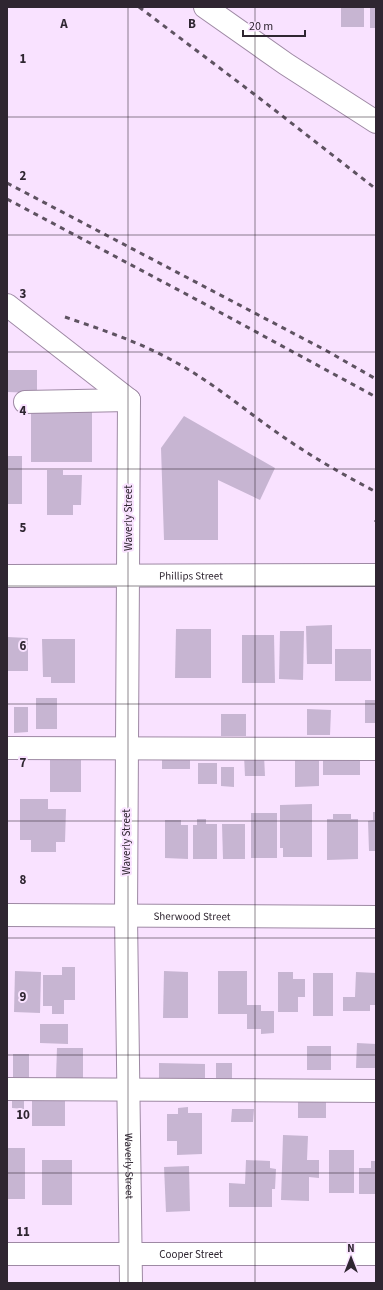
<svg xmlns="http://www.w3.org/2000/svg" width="383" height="1290" font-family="'Source Sans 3',sans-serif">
<rect width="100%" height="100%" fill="#f9e2ff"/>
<g fill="#c7b5d2">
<rect x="341" y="7" width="23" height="20"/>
<rect x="370" y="7" width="6" height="21"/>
<path d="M7 370H37V393L7 392Z"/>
<rect x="31" y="409" width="61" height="53"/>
<path d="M184 416 275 468 260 500 218 480V540H164L161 448Z"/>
<rect x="7" y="456" width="15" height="48"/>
<path d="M47 470H63V475H82L81 505H73V515H47Z"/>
<path d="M332 625V664H307L306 626Z"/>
<path d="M176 629H211V678H175Z"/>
<path d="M280 631H304L303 680 279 679Z"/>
<path d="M242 635H274L275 683H242Z"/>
<path d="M7 637 28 638V671H7Z"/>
<path d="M42 639H75V683H51V677H43Z"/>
<rect x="335" y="649" width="36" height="32"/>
<rect x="36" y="698" width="21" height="31"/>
<rect x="365" y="700" width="11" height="23"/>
<path d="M14 707H28V732L14 733Z"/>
<path d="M307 709 331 710 330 735H307Z"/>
<rect x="221" y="714" width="25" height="22"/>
<rect x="323" y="753" width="37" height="22"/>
<rect x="162" y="755" width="28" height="14"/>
<path d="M244 755H264L265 776H245Z"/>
<path d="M295 755H319V786L295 787Z"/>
<rect x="50" y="758" width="31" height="34"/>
<rect x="198" y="763" width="19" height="21"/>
<path d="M221 767H234V787L221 786Z"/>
<path d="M20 799H48V809H66L65 842H56V852H31V840H20Z"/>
<path d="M312 804V857H283V848H280V805Z"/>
<path d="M373 812H376V851H369L368 821 373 820Z"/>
<rect x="251" y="813" width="26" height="45"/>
<path d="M333 814H351V819H358V859L327 860V819H333Z"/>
<path d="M197 819H206V824H217V859H193V825H197Z"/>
<path d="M165 820H181V825H188V859L165 858Z"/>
<path d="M222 824H245V859H223Z"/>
<path d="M62 967H75V1000H64V1014H52V1006H43V975H62Z"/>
<path d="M15 971 41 972 40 1013 14 1012Z"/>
<path d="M164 971 188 972V1018H163Z"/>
<path d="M218 971H247V1005H261V1011H274V1033L261 1034V1029H247V1014H218Z"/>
<path d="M278 972H293V979H305V997H298V1012H278Z"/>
<path d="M356 972 376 973V1005H370V1011H343V997H355Z"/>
<rect x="313" y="973" width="20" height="43"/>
<path d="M40 1024H68V1044L40 1043Z"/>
<path d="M357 1043 376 1044V1068H356Z"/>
<rect x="307" y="1046" width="24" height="24"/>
<path d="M57 1048H83V1078H56Z"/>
<rect x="13" y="1054" width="16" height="25"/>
<path d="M159 1063 205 1064V1081L159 1079Z"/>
<path d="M216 1063H232V1079L216 1080Z"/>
<path d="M12 1098H24V1109L12 1108Z"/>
<rect x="32" y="1100" width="33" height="26"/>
<rect x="298" y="1101" width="28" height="17"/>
<path d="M188 1107V1113H202V1154L177 1155V1141H167V1114H178V1108Z"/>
<path d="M232 1109H254L253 1122H231Z"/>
<path d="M283 1135 308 1136 307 1160H319V1178L309 1177V1201L281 1200Z"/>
<rect x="7" y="1148" width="18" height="51"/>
<rect x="329" y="1150" width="25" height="43"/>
<rect x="42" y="1160" width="30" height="45"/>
<path d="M246 1160 270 1161V1168L276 1169 275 1189H272V1207H229V1183L245 1184Z"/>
<path d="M371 1161H376V1194H359V1168H371Z"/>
<path d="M189 1166 190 1211 166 1212 164 1167Z"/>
</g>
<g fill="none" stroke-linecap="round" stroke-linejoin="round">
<g stroke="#9e89a4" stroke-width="24">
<g id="minor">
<path d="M205 7 286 64 376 122"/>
<path d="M7 305 129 400"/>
<path id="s1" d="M129 400 126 916 131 1283"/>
<path d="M25 402 129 400"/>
<path id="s2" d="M7 576 376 575"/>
<path d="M7 748 376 749"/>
<path id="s3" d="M7 915 376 917"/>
<path d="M7 1089 376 1091"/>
<path id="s4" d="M7 1254H376"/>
</g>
</g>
<use href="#minor" stroke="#fff" stroke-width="22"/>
<g stroke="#5e5261" stroke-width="3" stroke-dasharray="5 5" stroke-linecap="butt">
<path d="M139 7 258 97 376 189"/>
<path d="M7 183 327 351 376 379"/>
<path d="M7 199 201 302 376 397"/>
<path d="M65 317C103 330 142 343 177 363 215 384 247 412 282 436 312 457 344 475 376 492"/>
<path d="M375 520 376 521"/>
</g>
</g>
<path fill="none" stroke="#2f2631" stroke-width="1" stroke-opacity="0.55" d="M128 7V1283M255 7V1283M7 117H376M7 235H376M7 352H376M7 469H376M7 586H376M7 704H376M7 821H376M7 938H376M7 1055H376M7 1173H376"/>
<g text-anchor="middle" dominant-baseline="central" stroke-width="4" stroke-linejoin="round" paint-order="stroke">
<g font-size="11" fill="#2f2631" stroke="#f9e2ff">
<text transform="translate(128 518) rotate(-90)">Waverly Street</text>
<text stroke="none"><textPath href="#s2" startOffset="184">Phillips Street</textPath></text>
<text transform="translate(126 842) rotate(-90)">Waverly Street</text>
<text stroke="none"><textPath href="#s3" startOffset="185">Sherwood Street</textPath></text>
<text stroke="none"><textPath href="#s1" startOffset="766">Waverly Street</textPath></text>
<text stroke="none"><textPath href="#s4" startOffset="184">Cooper Street</textPath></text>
</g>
</g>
<g font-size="13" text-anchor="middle" font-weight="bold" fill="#2f2631" stroke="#f9e2ff" stroke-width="4" stroke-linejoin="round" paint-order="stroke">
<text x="64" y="28">A</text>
<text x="192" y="28">B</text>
<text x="23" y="63">1</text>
<text x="23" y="180">2</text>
<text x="23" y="298">3</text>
<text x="23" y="415">4</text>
<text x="23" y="532">5</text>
<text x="23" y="650">6</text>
<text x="23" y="767">7</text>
<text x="23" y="884">8</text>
<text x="23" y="1001">9</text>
<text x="23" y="1119">10</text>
<text x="23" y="1236">11</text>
</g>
<rect width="383" height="1290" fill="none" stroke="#2f2631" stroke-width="16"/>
<g transform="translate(351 1258)" stroke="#f9e2ff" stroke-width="3" paint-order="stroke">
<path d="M0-3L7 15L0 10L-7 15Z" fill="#2f2631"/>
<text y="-6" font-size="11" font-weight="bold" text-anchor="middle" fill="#2f2631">N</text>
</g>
<path d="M243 30v6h62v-6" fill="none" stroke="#2f2631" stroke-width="2"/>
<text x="249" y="30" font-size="12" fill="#2f2631" stroke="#f9e2ff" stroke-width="3" paint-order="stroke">20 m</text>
</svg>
